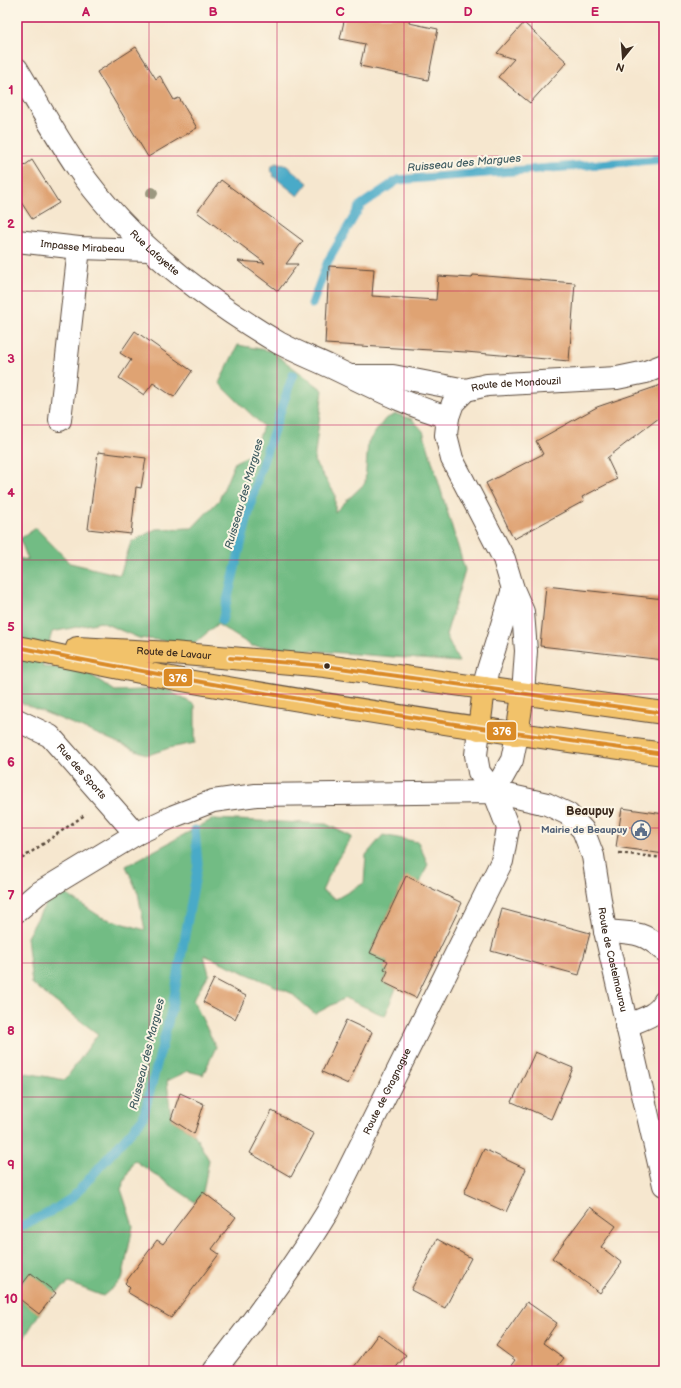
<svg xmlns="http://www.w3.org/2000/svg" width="681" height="1388" font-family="'Balsamiq Sans',sans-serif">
<rect width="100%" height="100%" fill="#fcf5e5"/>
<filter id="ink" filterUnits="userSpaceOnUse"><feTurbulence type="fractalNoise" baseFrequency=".025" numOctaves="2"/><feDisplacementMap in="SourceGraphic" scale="8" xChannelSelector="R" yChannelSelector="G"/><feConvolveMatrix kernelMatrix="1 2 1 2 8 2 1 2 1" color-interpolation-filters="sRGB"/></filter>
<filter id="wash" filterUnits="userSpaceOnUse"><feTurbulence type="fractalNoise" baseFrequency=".012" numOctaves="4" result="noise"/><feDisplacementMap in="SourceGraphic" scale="16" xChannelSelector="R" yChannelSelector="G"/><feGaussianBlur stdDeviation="0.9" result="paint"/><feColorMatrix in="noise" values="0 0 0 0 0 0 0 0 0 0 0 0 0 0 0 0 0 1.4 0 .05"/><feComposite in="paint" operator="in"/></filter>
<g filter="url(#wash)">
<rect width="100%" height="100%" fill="#f6e7cf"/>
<g fill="#72bc84" stroke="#567351">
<path d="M238 345 271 351 323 390 314 461 335 494V512L365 483 368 442 385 419 396 414 412 419 423 431 465 570 446 635 459 662 252 646 217 624 194 644 139 638 101 622 52 632 42 667 82 669 115 691 166 689 195 705V743L169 748 148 755 17 701V558L28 560 20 539 36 528 70 563 120 575 131 542 156 529 192 528 219 500 235 462 254 453 263 426 219 383Z"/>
<path d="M213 819 326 824 352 837 335 863 322 891 336 899 364 883 366 855 383 835 418 842 428 864 420 883 406 877 370 952 388 961 384 969 388 971 383 982 396 988 385 1016 345 998 315 1014 291 993 204 955 209 974 193 1000 216 1047 203 1075 188 1071 167 1081 171 1119 194 1134 209 1160 203 1192 195 1202 134 1160 121 1189 133 1226 122 1280 103 1296 69 1283 56 1293 39 1314 21 1343 25 1371H17V1078L26 1073 65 1080 98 1034 32 984 27 937 55 887 101 917 145 930 138 893 126 866Z"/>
</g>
<path fill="#49aac8" stroke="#426a73" d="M277 163 281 165 283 163 308 183 298 196 273 176 274 174 271 171 272 165Z"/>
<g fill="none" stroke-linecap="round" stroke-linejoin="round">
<g stroke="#49aac8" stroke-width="9">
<path d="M312 304 328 261 361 205 398 180 664 159"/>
<path d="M222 621 258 476 293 375"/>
<path d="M17 1228 52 1211 73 1197 143 1118 172 1007 198 864 195 830"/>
</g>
</g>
<g id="blocks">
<g fill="#dfa373">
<path d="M345 17H410L409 23 438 29 428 80 360 66 365 44 340 39Z"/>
<path d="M524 23 567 62 530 103 498 77 514 59 497 53Z"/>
<path d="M136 47 156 79 160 76 174 100 179 98 197 128 148 157 97 72Z"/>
<path d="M32 160 59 203 32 219 17 196V171Z"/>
<path d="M221 180 303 241 286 264H298L278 291 238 261 265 263 197 212Z"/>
<path d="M329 266 374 269 372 296 436 300 438 276 472 278 473 275 575 283 569 361 466 352 325 344Z"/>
<path d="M135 331 192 371 174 397 153 383 144 395 119 378 131 360 120 353Z"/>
<path d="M664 384V414L607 458 617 479 582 497 584 501 514 539 486 483 543 454 536 441 597 407Z"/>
<path d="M98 452 146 458 141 488 136 487 131 534 88 529Z"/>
<path d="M546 586 664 599V660L540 646Z"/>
<path d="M622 808 664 814V854L616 847Z"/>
<path d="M406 876 462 903 416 998 383 982 388 971 384 969 388 961 370 953Z"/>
<path d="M502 909 590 933 579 975 491 951Z"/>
<path d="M214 979 246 996 235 1019 203 1002Z"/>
<path d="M346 1020 372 1032 348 1084 322 1072Z"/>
<path d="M535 1052 573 1068 551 1119 512 1102Z"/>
<path d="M180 1093 204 1104 194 1134 171 1119Z"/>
<path d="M272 1111 314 1134 291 1177 250 1153Z"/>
<path d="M484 1149 526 1169 506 1212 464 1193Z"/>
<path d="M203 1192 236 1217 212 1249 219 1254 171 1318 127 1292 130 1288 125 1283 157 1240 163 1244Z"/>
<path d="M590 1207 616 1226 601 1247 622 1263 600 1293 552 1258Z"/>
<path d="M437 1239 471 1258 445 1308 411 1290Z"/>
<path d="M31 1273 56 1293 39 1314 17 1297V1291Z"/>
<path d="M527 1302 557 1323 543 1343 564 1358 554 1371H507L515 1360 496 1346Z"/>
<path d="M378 1334 406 1355 393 1371H351Z"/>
</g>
</g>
</g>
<g filter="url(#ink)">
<use href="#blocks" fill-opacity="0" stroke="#574639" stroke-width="1"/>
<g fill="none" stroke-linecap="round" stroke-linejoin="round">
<g stroke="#574639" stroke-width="24">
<g id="minor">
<path id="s1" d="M17 69C37 102 56 136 77 167 128 241 203 298 279 343 296 352 314 359 331 367 371 386 406 405 448 417"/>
<path id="s2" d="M17 241 79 248 150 250"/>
<path d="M352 376H393L466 390"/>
<path d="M60 420 79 248"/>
<path d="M484 688 487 673 513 589"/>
<path id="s3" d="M523 694 526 651 523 612 513 589 504 559 452 459 446 435 448 417 453 403 466 390 487 385 617 378 646 372 664 365"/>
<path id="s4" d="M17 720 50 736 136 834"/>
<path d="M494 792 512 760 517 735"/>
<path id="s5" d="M17 911 37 894 136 834 174 816 213 801 256 795 494 792 547 804 568 814 583 830 593 856 605 931 664 1185"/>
<path d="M605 931C633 933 642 931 664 950"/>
<path d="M626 1026C639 1020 657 1016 664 1002"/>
<path id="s6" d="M214 1371C255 1319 294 1267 328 1211L502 861 508 828 494 792 479 772 476 755 479 729"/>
</g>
</g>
<g stroke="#574639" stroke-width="24">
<g id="major">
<path d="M17 647C72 658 127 670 182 680 342 708 503 733 664 754"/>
<path id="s7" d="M77 648 172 653 325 666 664 713"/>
<path d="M479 729 484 688"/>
<path d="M517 735 523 694"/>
</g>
</g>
<g stroke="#574639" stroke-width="2.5" stroke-dasharray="3 3" stroke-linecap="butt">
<path d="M619 853 664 858"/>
<path d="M17 862 86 814"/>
</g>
<use href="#minor" stroke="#fff" stroke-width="22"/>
<use href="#major" stroke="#f2c26a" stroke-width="22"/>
<g stroke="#fcf5e5" stroke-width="7">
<g id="bus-1">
<path d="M17 647C232 690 447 725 664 754"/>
<path d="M230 658 325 666 664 713"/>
</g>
</g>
<use href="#bus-1" stroke="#da8a26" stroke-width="4"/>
</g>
<circle fill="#9b987f" cx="152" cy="193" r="6"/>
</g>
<path fill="none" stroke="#c2185b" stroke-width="1" stroke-opacity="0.55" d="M149 17V1371M277 17V1371M404 17V1371M532 17V1371M17 156H664M17 291H664M17 425H664M17 560H664M17 694H664M17 828H664M17 963H664M17 1097H664M17 1232H664"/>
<defs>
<g id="civic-ring" transform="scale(1)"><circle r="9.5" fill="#fcf5e5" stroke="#5c6f8a" stroke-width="1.5"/><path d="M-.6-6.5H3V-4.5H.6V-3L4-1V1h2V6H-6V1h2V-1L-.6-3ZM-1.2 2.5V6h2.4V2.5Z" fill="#5c6f8a"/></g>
</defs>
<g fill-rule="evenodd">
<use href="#civic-ring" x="641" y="830"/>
</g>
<circle fill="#3b2a1e" stroke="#fcf5e5" stroke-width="1.5" cx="327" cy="666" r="3.5"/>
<g text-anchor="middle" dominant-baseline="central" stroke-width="4" stroke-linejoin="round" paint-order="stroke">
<g font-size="10" fill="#3b2a1e" stroke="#fcf5e5">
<text stroke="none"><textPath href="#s2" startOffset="66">Impasse Mirabeau</textPath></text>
<text stroke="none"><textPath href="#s1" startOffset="231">Rue Lafayette</textPath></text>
<text stroke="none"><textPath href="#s3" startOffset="378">Route de Mondouzil</textPath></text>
<text stroke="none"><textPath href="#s7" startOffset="97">Route de Lavaur</textPath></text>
<text stroke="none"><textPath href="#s4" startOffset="84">Rue des Sports</textPath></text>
<text stroke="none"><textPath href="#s5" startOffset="740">Route de Castelmaurou</textPath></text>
<text stroke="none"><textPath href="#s6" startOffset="330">Route de Gragnague</textPath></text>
</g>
<g font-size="10" font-weight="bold" fill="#4e5e75" stroke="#fcf5e5" text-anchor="end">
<text x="627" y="830">Mairie de Beaupuy</text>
</g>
<g font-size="11" font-style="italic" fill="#415d62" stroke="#fcf5e5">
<text transform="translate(464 163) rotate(-5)">Ruisseau des Margues</text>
<text transform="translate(244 494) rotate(-74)">Ruisseau des Margues</text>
<text transform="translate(147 1054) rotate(-76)">Ruisseau des Margues</text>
</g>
<g font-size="12" font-weight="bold" fill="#3b2a1e" stroke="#fcf5e5">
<text x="590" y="811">Beaupuy</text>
</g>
</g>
<g stroke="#fcf5e5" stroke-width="1.5">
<rect x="163" y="668" width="30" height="19" rx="4" fill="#da8a26"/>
<rect x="486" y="721" width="31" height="20" rx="4" fill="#da8a26"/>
</g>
<g font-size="11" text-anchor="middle" font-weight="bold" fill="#fff">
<text x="178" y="682">376</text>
<text x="502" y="735">376</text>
</g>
<rect width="681" height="1388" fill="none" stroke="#fcf5e5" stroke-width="44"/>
<g transform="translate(623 58) rotate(197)" stroke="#fcf5e5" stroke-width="3" paint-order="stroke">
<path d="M0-3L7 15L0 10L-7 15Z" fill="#3b2a1e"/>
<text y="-6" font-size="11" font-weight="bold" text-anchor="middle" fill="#3b2a1e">N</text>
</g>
<rect x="22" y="22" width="637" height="1344" fill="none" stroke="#c2185b" stroke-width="1.5"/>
<g font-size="13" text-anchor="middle" font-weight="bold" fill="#c2185b">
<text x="86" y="16">A</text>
<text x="213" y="16">B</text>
<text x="340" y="16">C</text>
<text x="468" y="16">D</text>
<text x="595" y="16">E</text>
<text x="11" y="94">1</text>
<text x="11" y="228">2</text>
<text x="11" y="363">3</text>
<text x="11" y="497">4</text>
<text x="11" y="631">5</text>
<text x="11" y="766">6</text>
<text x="11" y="900">7</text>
<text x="11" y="1035">8</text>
<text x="11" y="1169">9</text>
<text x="11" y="1303">10</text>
</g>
</svg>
